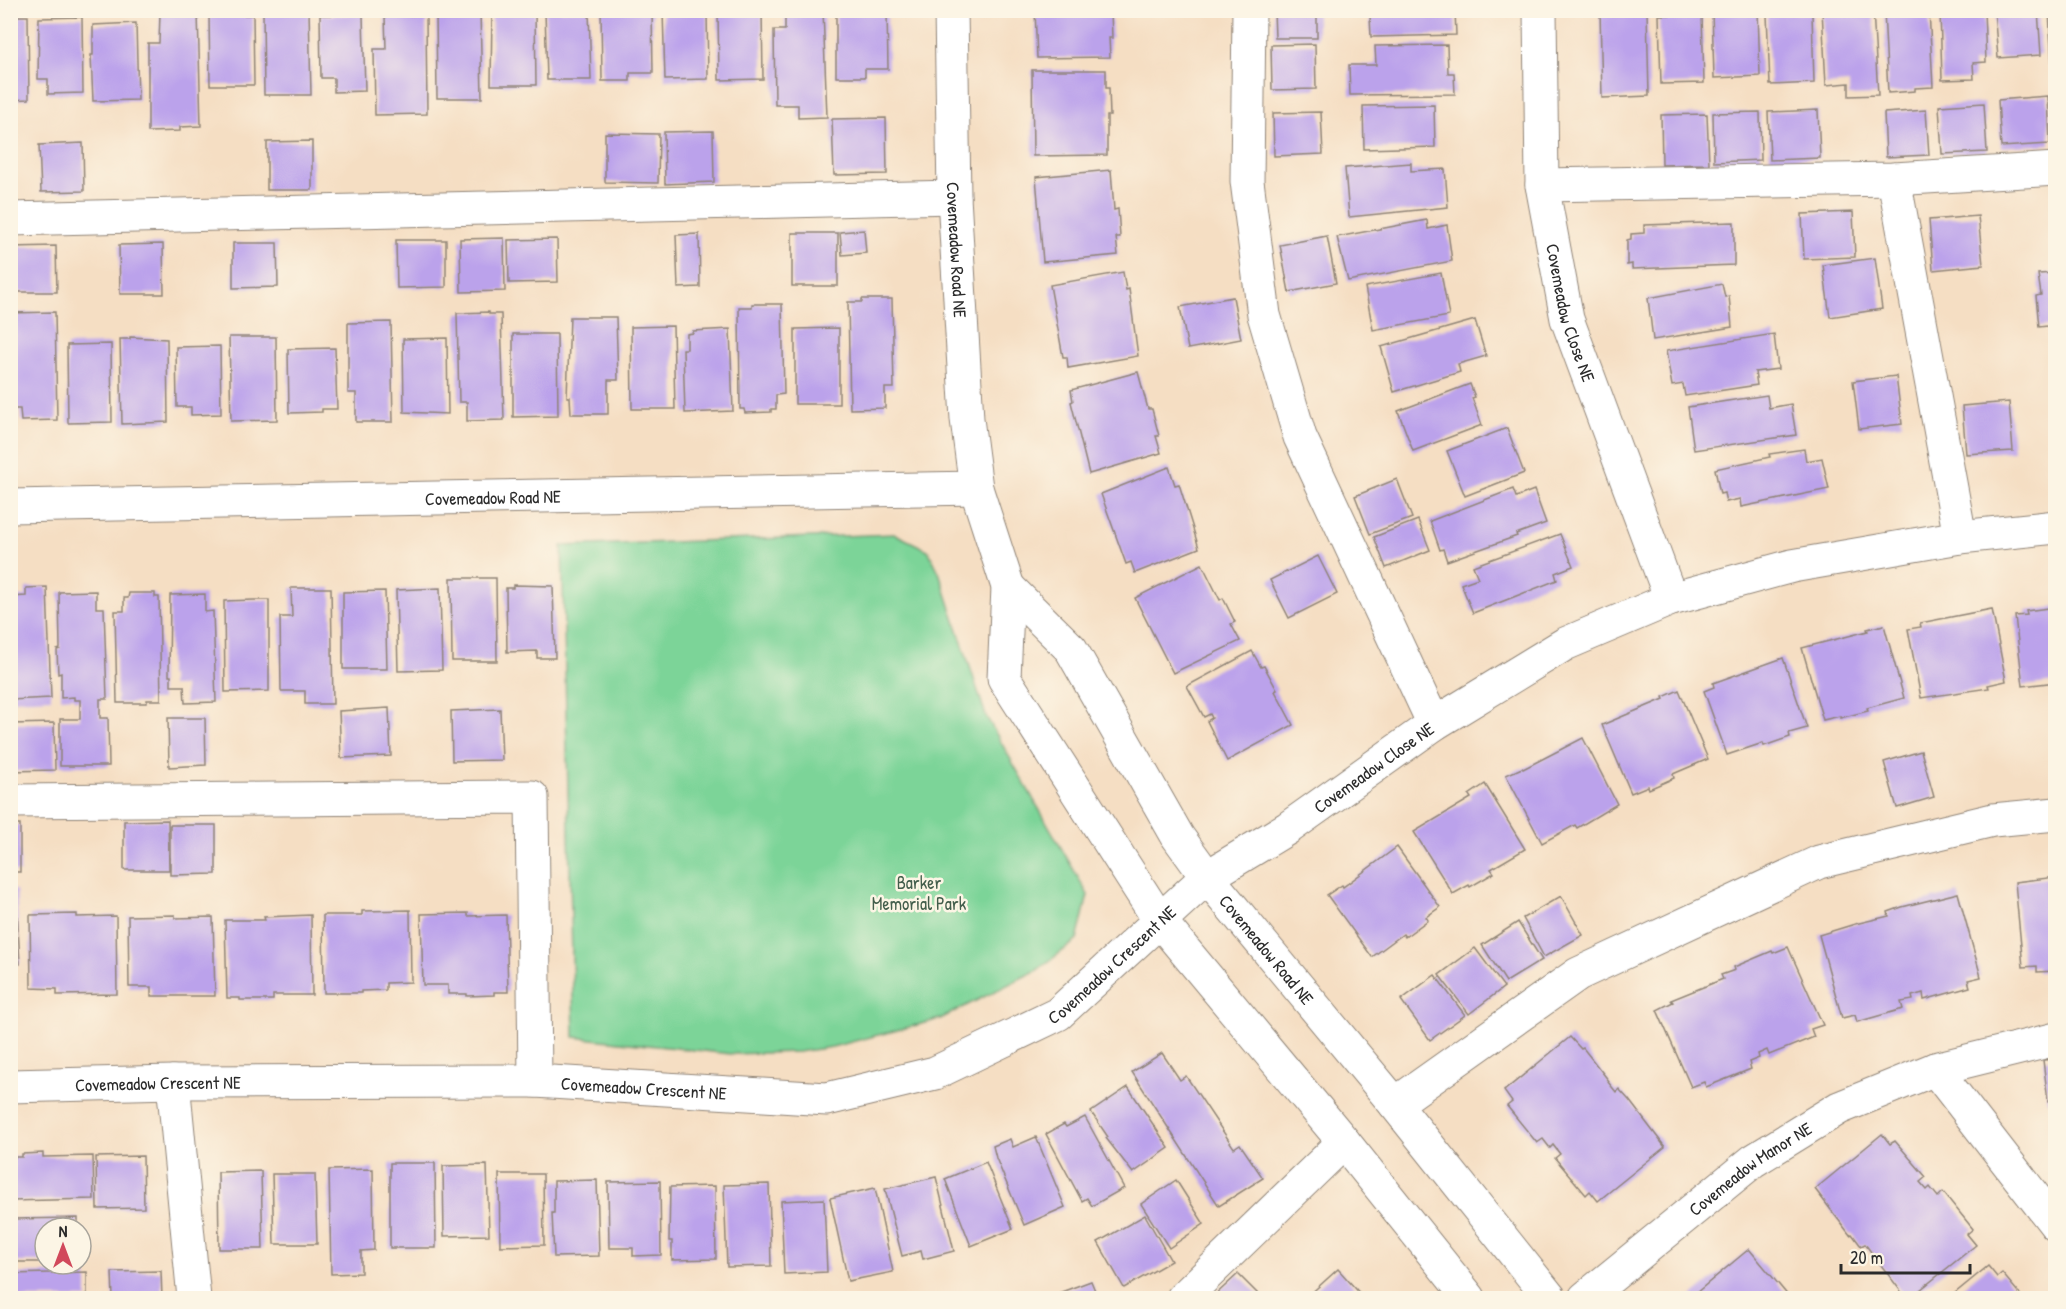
<svg xmlns="http://www.w3.org/2000/svg" width="2066" height="1309" font-family="'Patrick Hand',sans-serif">
<rect width="100%" height="100%" fill="#fcf5e5"/>
<filter id="ink" filterUnits="userSpaceOnUse"><feTurbulence type="fractalNoise" baseFrequency=".0167" numOctaves="2"/><feDisplacementMap in="SourceGraphic" scale="12" xChannelSelector="R" yChannelSelector="G"/><feConvolveMatrix kernelMatrix="1 2 1 2 8 2 1 2 1" color-interpolation-filters="sRGB"/></filter>
<filter id="wash" filterUnits="userSpaceOnUse"><feTurbulence type="fractalNoise" baseFrequency=".008" numOctaves="4" result="noise"/><feDisplacementMap in="SourceGraphic" scale="24" xChannelSelector="R" yChannelSelector="G"/><feGaussianBlur stdDeviation="1.35" result="paint"/><feColorMatrix in="noise" values="0 0 0 0 0 0 0 0 0 0 0 0 0 0 0 0 0 1.4 0 .05"/><feComposite in="paint" operator="in"/></filter>
<g filter="url(#wash)">
<rect width="100%" height="100%" fill="#f5dec3"/>
<path fill="#7cd498" stroke="#548062" stroke-width="1.5" d="M895 534 928 550 939 572 986 716 1088 895 1077 940 1037 970 940 1019 832 1047 798 1052 731 1054 574 1037 562 546Z"/>
<g id="blocks">
<g fill="#bba2eb">
<path d="M309 10 311 95H264L263 12Z"/>
<path d="M436 10H480L482 98H437Z"/>
<path d="M492 10H535L536 85H491Z"/>
<path d="M589 10 591 80H547L545 11Z"/>
<path d="M601 10H652L653 73H630V81H602Z"/>
<path d="M707 10 708 79 665 80 663 11Z"/>
<path d="M718 10H762L763 79 719 80Z"/>
<path d="M785 10H823L827 117 798 118V105H775L774 30H785Z"/>
<path d="M836 10H887L888 69H865V77H836Z"/>
<path d="M1035 10H1111L1112 38H1109L1110 57 1037 58Z"/>
<path d="M1274 10H1317V38H1275Z"/>
<path d="M1378 10H1455L1456 35 1371 37 1370 16H1378Z"/>
<path d="M1600 10H1647L1649 96 1602 98Z"/>
<path d="M1712 10H1758L1760 76 1714 78Z"/>
<path d="M1822 10H1873L1878 95 1849 96V83L1826 85Z"/>
<path d="M1884 10H1929L1933 87 1915 88V91L1888 93Z"/>
<path d="M1940 10H1984L1986 62 1973 63 1974 79 1942 80Z"/>
<path d="M1994 10H2038L2041 55 1998 58Z"/>
<path d="M2049 10H2056V68H2052Z"/>
<path d="M160 13H198L201 126 180 127V131L148 132V43H159Z"/>
<path d="M1812 13 1814 83 1770 85 1767 15Z"/>
<path d="M209 15H253L254 85H210Z"/>
<path d="M320 15H363L365 91 334 92V78H321Z"/>
<path d="M426 15 427 114 375 115 374 49H386L385 16Z"/>
<path d="M1659 15H1702L1704 83 1661 84Z"/>
<path d="M10 16H28L29 99 10 100Z"/>
<path d="M82 17 83 93 48 94V79H38L39 18Z"/>
<path d="M136 23 138 100 93 101 91 55H93V25Z"/>
<path d="M1315 44 1316 89 1272 90 1271 45Z"/>
<path d="M1447 45 1448 73H1454L1455 94 1350 95 1349 65H1376L1375 46Z"/>
<path d="M1032 70H1106V88H1109L1110 116H1107V155L1033 156Z"/>
<path d="M2048 96 2050 144 2001 147 1998 100Z"/>
<path d="M1984 103 1987 152 1942 154 1939 106Z"/>
<path d="M1434 105 1435 147 1364 149 1363 106Z"/>
<path d="M1818 110 1820 158 1770 160 1768 112Z"/>
<path d="M1926 110 1929 155 1886 157 1884 113Z"/>
<path d="M1321 112 1323 154 1274 156 1273 113Z"/>
<path d="M1760 112 1761 160 1714 162 1713 113Z"/>
<path d="M1707 114 1709 164 1662 165 1661 115Z"/>
<path d="M886 118 887 174 834 175 832 119Z"/>
<path d="M713 131 714 182 665 184 664 132Z"/>
<path d="M605 133 659 134 658 183 605 182Z"/>
<path d="M312 141V190H267V142Z"/>
<path d="M83 143 84 191 41 192 39 145Z"/>
<path d="M1411 163V171L1445 169 1448 207 1349 217 1345 168Z"/>
<path d="M1111 170 1114 210 1118 209 1120 237H1116L1118 255 1043 262 1036 177Z"/>
<path d="M1853 212 1855 257 1804 259 1802 214Z"/>
<path d="M1978 216 1983 265 1933 270 1929 220Z"/>
<path d="M1427 220 1428 229 1447 225 1452 261 1348 281 1337 237Z"/>
<path d="M1734 222V265L1632 269V264L1627 265V240L1631 239V234L1644 233V225Z"/>
<path d="M864 230 866 253 842 255 840 232Z"/>
<rect x="792" y="233" width="46" height="53"/>
<path d="M699 234 700 287 678 288 676 235Z"/>
<path d="M1327 236 1336 283 1289 292 1280 245Z"/>
<path d="M504 238 505 291 461 292 460 239Z"/>
<path d="M557 239 558 282 509 283 508 240Z"/>
<path d="M396 240H446V287L397 288Z"/>
<path d="M233 243H277L278 287 233 288Z"/>
<path d="M163 244 164 294H120L119 245Z"/>
<path d="M56 246 57 292H10V247Z"/>
<path d="M1875 258 1882 309 1830 317 1823 265Z"/>
<path d="M1123 272 1126 290 1129 289 1138 356 1068 368 1067 357H1063L1050 285Z"/>
<path d="M1441 273 1449 316 1373 330 1365 287Z"/>
<path d="M2056 273V325L2039 327 2036 296 2041 295 2038 274Z"/>
<path d="M1722 284 1725 297 1729 296 1732 327 1653 340 1648 298Z"/>
<path d="M1233 297 1241 339 1188 349 1180 307Z"/>
<path d="M862 299H892L894 388H885V408L850 409 848 302H862Z"/>
<path d="M752 304H782L784 394 776 395V409H771V412L745 413 744 409H740L739 307H752Z"/>
<path d="M55 312 57 420 21 421 20 409H10V313Z"/>
<path d="M489 312V314H501L504 420 467 421V402H459L457 313Z"/>
<path d="M570 317H616L618 380H608V414H571L570 397H567Z"/>
<path d="M1475 320 1486 356 1458 364 1460 372 1394 392 1381 347Z"/>
<path d="M391 322 393 422H356V393H348V323Z"/>
<path d="M673 326 675 409H632L631 327Z"/>
<path d="M839 328V404H795V329Z"/>
<path d="M730 329 733 411 685 413 683 349H687V334L693 333V331Z"/>
<path d="M513 334H557L558 416 513 417Z"/>
<path d="M1774 334 1778 369 1755 372 1757 385 1685 396 1683 384 1672 386 1666 351Z"/>
<path d="M130 337 167 339 168 422 122 424 120 339H130Z"/>
<path d="M229 337H276L277 420 231 421Z"/>
<path d="M447 338 448 414 404 412 403 339Z"/>
<path d="M111 344 112 422 68 423 67 345Z"/>
<path d="M220 346 221 414 191 415V407H177L176 347Z"/>
<path d="M335 348 337 409H322V412L289 413 288 349Z"/>
<path d="M1138 372 1148 409H1152L1159 436H1156L1161 453 1089 474 1071 402 1073 401 1071 390Z"/>
<path d="M1896 376 1902 424 1859 429 1853 381Z"/>
<path d="M1470 384 1475 397 1472 398 1482 425 1413 451 1398 411Z"/>
<path d="M1767 395 1769 408 1791 404 1796 435 1694 450 1688 407Z"/>
<path d="M2009 402 2013 451 1966 454 1962 406Z"/>
<path d="M1507 428 1524 473 1465 496 1447 451Z"/>
<path d="M1804 449 1806 461 1822 458 1829 489 1741 507 1740 499 1726 502 1724 493 1720 494 1715 469 1770 457 1769 454Z"/>
<path d="M1169 467 1175 485 1179 484 1199 548 1135 573 1131 562 1126 564 1101 494Z"/>
<path d="M1397 479 1412 518 1370 534 1355 496Z"/>
<path d="M1513 489 1516 497 1534 490 1546 523 1516 534 1517 536 1447 561 1443 549 1440 550 1430 521Z"/>
<path d="M1418 520 1430 550 1386 568 1374 537Z"/>
<path d="M1560 534 1573 566 1555 573 1557 580 1473 613 1461 584 1478 578 1473 566Z"/>
<path d="M1318 556 1337 594 1289 618 1270 580Z"/>
<path d="M1202 564 1220 600 1223 598 1235 622 1231 624 1240 641 1173 673 1135 598Z"/>
<path d="M451 578H496L497 661H452Z"/>
<path d="M513 585 553 586 555 658H537V651L507 652 506 588H513Z"/>
<path d="M47 587 51 698 10 700V597L26 596V588Z"/>
<path d="M291 588H331L333 704H305V691H281L280 617H292Z"/>
<path d="M440 588 442 670 398 671 396 590Z"/>
<path d="M96 591V608H104L107 699H100V718H108L109 766H60V719H80V700H74V697L61 698V673L58 674 57 650 60 649 59 592Z"/>
<path d="M385 591 387 669H343V592Z"/>
<path d="M129 593H155V597H159L161 700H147V703H117L115 611H124V598H128Z"/>
<path d="M205 594V612L213 611 216 702 185 703 184 686H171V676H169L170 595Z"/>
<path d="M254 600H269V691L225 692 224 601Z"/>
<path d="M2056 607V682L2023 686 2015 616 2027 615 2026 611Z"/>
<path d="M1992 609 2006 681 1988 685 1989 688 1921 698 1908 629 1921 627 1920 623Z"/>
<path d="M1884 625 1904 698 1867 708 1868 711 1840 718V716L1823 720 1802 648 1868 631 1867 629Z"/>
<path d="M1252 651 1261 667 1264 666 1277 690 1275 691 1293 725 1227 761 1207 721 1212 718 1210 714 1204 717 1187 686Z"/>
<path d="M1783 658 1807 728 1789 733 1790 737 1764 746 1763 743 1727 755 1704 691 1714 687 1713 683Z"/>
<path d="M1679 690 1708 759 1673 774 1674 778 1649 789 1648 786 1631 793 1602 725 1664 699 1663 697Z"/>
<path d="M389 708 391 756 341 758 339 711Z"/>
<path d="M500 709 502 760 452 761 451 711Z"/>
<path d="M168 718H205L206 765 169 767Z"/>
<path d="M54 723 55 770 10 771V724Z"/>
<path d="M1583 738 1617 804 1577 828 1575 825 1542 843 1506 775 1522 768 1523 769Z"/>
<path d="M1921 751 1934 797 1897 808 1884 762Z"/>
<path d="M1485 784 1525 849 1491 869 1494 873 1470 887 1469 885 1453 894 1414 832 1471 798 1469 795Z"/>
<path d="M168 820 169 870H124V821Z"/>
<rect x="10" y="825" width="10" height="47"/>
<path d="M170 825H216V874L170 875Z"/>
<path d="M1397 847 1440 907 1426 917 1428 920 1405 937 1403 934 1372 957 1327 895 1342 885 1343 887Z"/>
<path d="M2056 877V971L2037 972V966L2023 967 2015 882Z"/>
<path d="M10 890H16L20 964H10Z"/>
<path d="M1958 893 1981 977 1968 980 1970 987 1924 1000 1923 993 1912 996 1913 1000 1901 1002 1903 1009 1857 1022 1855 1015 1842 1018 1819 935 1855 924 1889 916 1888 912 1902 907Z"/>
<path d="M1561 896 1583 935 1544 957 1523 918Z"/>
<path d="M410 910 411 982 386 983V990L361 991V993H324L323 915H362V911Z"/>
<path d="M468 913V916L506 915 508 992H494V995L467 996V994H448V985H423L421 914Z"/>
<path d="M77 914V917L116 916 117 994 57 995V989L31 988 30 915Z"/>
<path d="M175 915V918L213 917 215 996H151V987H129L128 916Z"/>
<path d="M311 915 312 995H273V1000H240V998H227L225 920H265L264 917Z"/>
<path d="M1518 922 1542 960 1506 982 1482 945Z"/>
<path d="M1788 947 1823 1025 1811 1029 1814 1037 1769 1055 1767 1050 1758 1054 1759 1058 1749 1062 1751 1069 1706 1087 1704 1082 1691 1087 1657 1010 1673 1002 1671 1000 1723 979 1721 975 1735 970 1734 967 1772 951 1773 953Z"/>
<path d="M1475 948 1504 987 1469 1014 1439 975Z"/>
<path d="M1435 975 1465 1015 1430 1040 1401 1000Z"/>
<path d="M1570 1037 1581 1049 1583 1048 1609 1081 1608 1082 1616 1092 1619 1089 1629 1100 1665 1147 1598 1201 1590 1191 1586 1195 1555 1158 1560 1154 1553 1145 1550 1148 1543 1139 1537 1143 1507 1106 1512 1102 1504 1091Z"/>
<path d="M1162 1053 1180 1080 1186 1076 1234 1148 1240 1144 1263 1178 1219 1206 1132 1072Z"/>
<path d="M2056 1059V1100L2048 1101 2043 1060Z"/>
<path d="M1128 1087 1169 1148 1133 1173 1106 1138 1108 1137 1091 1112Z"/>
<path d="M1085 1117 1124 1188 1092 1206 1087 1198 1082 1201 1046 1134 1064 1124 1066 1127Z"/>
<path d="M1882 1134 1890 1144 1895 1141 1926 1177 1920 1182 1927 1190 1930 1187 1938 1197 1943 1192 1973 1229 1967 1234 1976 1245 1910 1298H1906L1865 1244 1861 1246 1852 1234 1850 1235 1815 1189Z"/>
<path d="M1036 1137 1065 1207 1024 1225 996 1158 993 1146 1010 1139 1013 1147Z"/>
<path d="M43 1153V1157L93 1156 94 1199 10 1201V1157H22V1154Z"/>
<path d="M143 1156 144 1208 97 1209 96 1157Z"/>
<path d="M986 1162 1013 1229 971 1246 945 1179Z"/>
<path d="M390 1163H435L436 1248H390Z"/>
<path d="M487 1165 489 1235 444 1236 443 1166Z"/>
<path d="M373 1169 374 1250 361 1251V1273L331 1274 329 1170Z"/>
<path d="M261 1171 263 1249H219L218 1172Z"/>
<path d="M272 1174H315L317 1244H274Z"/>
<path d="M499 1174H543L544 1245 500 1246Z"/>
<path d="M936 1177 954 1251 923 1259 921 1251 902 1256 885 1189Z"/>
<path d="M597 1180 599 1256 554 1257 552 1213H554V1181Z"/>
<path d="M1176 1180 1204 1224 1169 1248 1141 1204Z"/>
<path d="M660 1181 661 1255 633 1256V1248H609L608 1182Z"/>
<path d="M769 1184 771 1266 727 1267 724 1185Z"/>
<path d="M715 1186 716 1259 672 1260V1241H669L670 1187Z"/>
<path d="M875 1188 893 1272 848 1281 830 1198Z"/>
<path d="M824 1199 827 1272 784 1274 781 1201Z"/>
<path d="M1145 1215 1171 1261 1124 1288 1098 1242Z"/>
<path d="M78 1218V1228H45V1262H10V1219Z"/>
<path d="M1749 1249 1790 1298H1690Z"/>
<path d="M1988 1266 1997 1277 2002 1273 2023 1298H1949Z"/>
<path d="M1338 1269 1364 1298H1306Z"/>
<path d="M161 1271 162 1298H113L112 1272Z"/>
<path d="M87 1272V1298H10V1274Z"/>
<path d="M1238 1274 1262 1298H1212Z"/>
<path d="M1091 1281 1098 1298H1045Z"/>
</g>
</g>
</g>
<g filter="url(#ink)">
<use href="#blocks" fill-opacity="0" stroke="#908477" stroke-width="1.5"/>
<g fill="none" stroke-linecap="round" stroke-linejoin="round">
<g stroke="#908477" stroke-width="35">
<g id="minor">
<path id="s1" d="M951 10 954 197 967 419 976 488 1008 587 1004 678 1160 921 1344 1142 1469 1298"/>
<path d="M1249 10 1247 181 1264 315 1300 437 1434 724"/>
<path id="s2" d="M1540 10 1542 185 1567 319 1671 599"/>
<path d="M1894 179 1960 537"/>
<path d="M1542 185 1894 179 2056 169"/>
<path d="M10 219 954 197"/>
<path id="s3" d="M10 506 976 488"/>
<path id="s4" d="M1008 587 1071 649 1178 837 1207 877 1395 1104 1550 1298"/>
<path d="M10 801 532 797 535 1081"/>
<path d="M1935 1069 2056 1225"/>
<path d="M173 1082 194 1298"/>
<path id="s5" d="M10 1086 173 1082 535 1081 827 1099 935 1073 1058 1014 1207 877 1288 828 1434 724 1565 644 1671 599 1792 566 1960 537 2056 527"/>
<path d="M1395 1104 1578 974 1819 862 1993 820 2056 814"/>
<path d="M1183 1298 1344 1142"/>
<path id="s6" d="M1585 1298 1753 1161 1839 1108 1935 1069 2056 1039"/>
</g>
</g>
<use href="#minor" stroke="#fff" stroke-width="33"/>
</g>
</g>
<g text-anchor="middle" dominant-baseline="central" stroke-width="5" stroke-linejoin="round" paint-order="stroke">
<g font-size="18" fill="#2b2b2b" stroke="#fcf5e5">
<text stroke="none"><textPath href="#s1" startOffset="240">Covemeadow Road NE</textPath></text>
<text stroke="none"><textPath href="#s2" startOffset="306">Covemeadow Close NE</textPath></text>
<text stroke="none"><textPath href="#s3" startOffset="483">Covemeadow Road NE</textPath></text>
<text stroke="none"><textPath href="#s5" startOffset="1467">Covemeadow Close NE</textPath></text>
<text stroke="none"><textPath href="#s4" startOffset="448">Covemeadow Road NE</textPath></text>
<text stroke="none"><textPath href="#s5" startOffset="1138">Covemeadow Crescent NE</textPath></text>
<text stroke="none"><textPath href="#s5" startOffset="148">Covemeadow Crescent NE</textPath></text>
<text stroke="none"><textPath href="#s5" startOffset="634">Covemeadow Crescent NE</textPath></text>
<text stroke="none"><textPath href="#s6" startOffset="210">Covemeadow Manor NE</textPath></text>
</g>
<g font-size="18" fill="#435e4c" stroke="#fcf5e5">
<text x="919" y="882">Barker<tspan x="919" dy="21">Memorial Park</tspan></text>
</g>
</g>
<rect width="2066" height="1309" fill="none" stroke="#fcf5e5" stroke-width="36"/>
<g transform="translate(63 1246)"><circle r="28" fill="#fcf5e5" stroke="#a8a49b" stroke-width="1.5"/>
<path d="M0-4.5L10 22L0 15L-10 22Z" fill="#d1495b"/>
<text y="-9" font-size="16" font-weight="bold" text-anchor="middle" fill="#2b2b2b">N</text>
</g>
<path d="M1841 1264v9h129v-9" fill="none" stroke="#2b2b2b" stroke-width="3"/>
<text x="1850" y="1264" font-size="18" fill="#2b2b2b" stroke="#fcf5e5" stroke-width="4.5" paint-order="stroke">20 m</text>
</svg>
